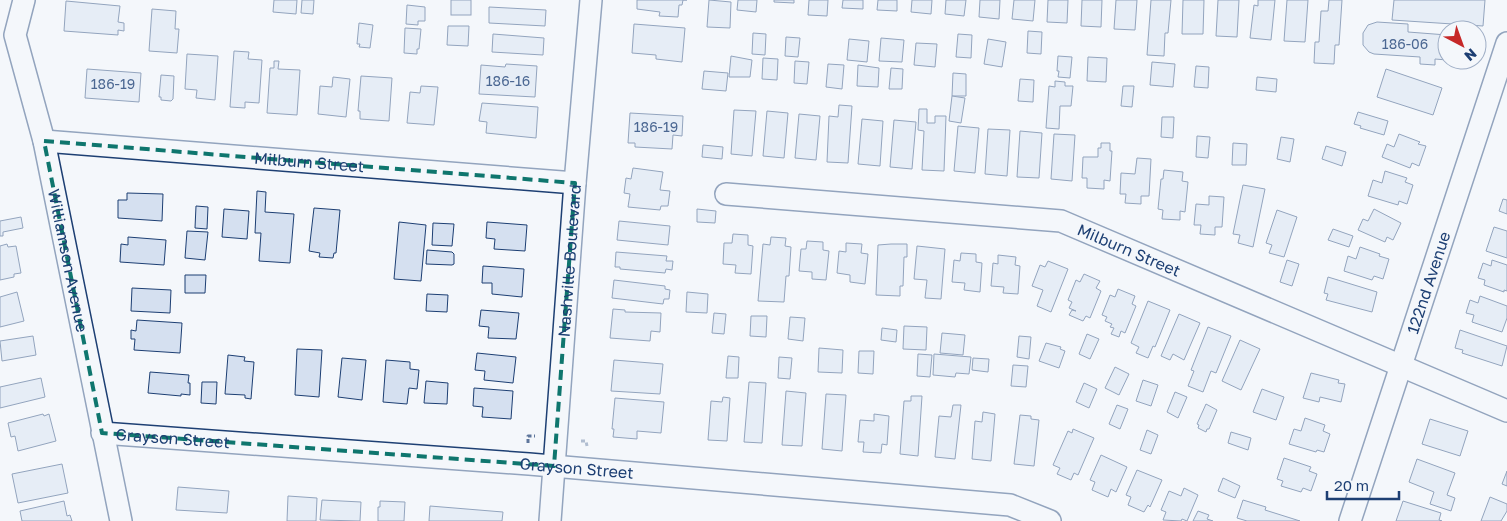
<svg xmlns="http://www.w3.org/2000/svg" width="1507" height="521" font-family="'Golos Text',sans-serif">
<rect width="100%" height="100%" fill="#f4f7fb"/>
<g fill="#d5e0f0" stroke="#1d3f73">
<path d="M274 0H297L296 14 273 12Z"/>
<path d="M302 0H314L313 14 301 13Z"/>
<rect x="451" y="0" width="20" height="15"/>
<path d="M637 0H687H683L682 5H679L678 17 659 16 660 12 637 9Z"/>
<path d="M709 0 731 2 730 28 707 27Z"/>
<path d="M738 0H757L756 12 737 10Z"/>
<path d="M774 0H794V3L774 2Z"/>
<path d="M809 0H828L827 16 808 15Z"/>
<path d="M843 0H863V9L842 8Z"/>
<path d="M878 0H897V11L877 10Z"/>
<path d="M912 0H932L931 14 911 12Z"/>
<path d="M946 0H966L964 16 945 14Z"/>
<path d="M980 0H1000L999 19 979 17Z"/>
<path d="M1014 0H1035L1033 21 1012 19Z"/>
<path d="M1048 0H1068L1067 23 1047 22Z"/>
<path d="M1082 0H1102L1101 27 1081 26Z"/>
<path d="M1116 0H1137L1135 30 1114 29Z"/>
<path d="M1151 0H1171L1168 33H1165L1164 56 1147 55Z"/>
<path d="M1183 0H1204L1203 34H1182Z"/>
<path d="M1218 0H1239L1237 37 1216 36Z"/>
<path d="M1258 0H1275L1271 40 1250 38 1254 5 1258 6Z"/>
<path d="M1287 0H1308L1305 42 1284 41Z"/>
<path d="M1329 0H1342L1339 45H1335L1334 64 1314 63 1315 42H1319L1321 11H1328Z"/>
<path d="M1394 0H1485L1483 26 1392 20Z"/>
<path d="M66 1 120 6 118 22 124 23V31L118 30V35L64 31Z"/>
<path d="M407 5 425 7V21H418V25L406 24Z"/>
<path d="M489 7 546 10 545 26 489 23Z"/>
<path d="M152 9 176 11 175 29H179L177 53 149 51Z"/>
<path d="M1377 22 1408 24V32L1447 35V60L1435 59V65L1420 64V57L1374 54 1369 52 1363 45V33L1368 25Z"/>
<path d="M359 23 373 25 370 48 359 47 360 44H357Z"/>
<path d="M634 24 685 28 682 62 656 59V55L632 53Z"/>
<path d="M448 26H469L468 46 447 45Z"/>
<path d="M405 28 421 29 419 49H417V54L404 53Z"/>
<path d="M1028 31 1042 32 1041 54 1027 53Z"/>
<path d="M753 33 766 34 765 55 752 54Z"/>
<path d="M493 34 544 38 543 55 492 52Z"/>
<path d="M958 34 972 35 971 58 956 57Z"/>
<path d="M786 37 800 38 798 57 785 56Z"/>
<path d="M881 38 904 40 902 62 879 61Z"/>
<path d="M849 39 869 41 867 62 847 60Z"/>
<path d="M988 39 1006 42 1002 67 984 64Z"/>
<path d="M916 43 937 44 935 67 914 65Z"/>
<path d="M234 51 249 52 248 59 262 60 259 103 245 102V108L230 107Z"/>
<path d="M187 54 218 56 215 100 196 98 197 90 185 89Z"/>
<path d="M731 56 752 60 750 77H729Z"/>
<path d="M1058 56 1072 57 1070 78 1058 77 1059 71H1057Z"/>
<path d="M1088 57 1107 58 1106 82 1087 81Z"/>
<path d="M763 58 778 59 777 80 762 79Z"/>
<path d="M274 61H279L278 69 300 70 297 115 267 113 270 68H274Z"/>
<path d="M795 61 809 62 807 84 794 83Z"/>
<path d="M1152 62 1175 64 1173 87 1150 85Z"/>
<path d="M506 64 537 66 535 97 479 94 481 65 505 67Z"/>
<path d="M828 64 844 65 842 89 826 87Z"/>
<path d="M858 65 879 68 878 87 857 86Z"/>
<path d="M1196 66 1209 67 1208 88 1194 87Z"/>
<path d="M891 68 903 69 902 89H889Z"/>
<path d="M87 69 141 73 139 102 85 98Z"/>
<path d="M1386 69 1442 88 1433 115 1377 97Z"/>
<path d="M704 71 728 73 726 91 702 89Z"/>
<path d="M953 73 966 74V96H952Z"/>
<path d="M161 75 174 76 173 99 171 101 161 100V97H159Z"/>
<path d="M361 76 392 78 389 121 360 119V111H358Z"/>
<path d="M333 77 350 79 346 117 318 114 320 86 332 87Z"/>
<path d="M1257 77 1277 79 1276 92 1256 90Z"/>
<path d="M1020 79 1034 80 1033 102 1018 101Z"/>
<path d="M1055 81 1065 82V86H1073L1071 106H1060L1059 129 1046 128 1049 86 1055 87Z"/>
<path d="M421 86 438 87 434 125 407 123 410 92 420 93Z"/>
<path d="M1123 86H1134L1132 107 1121 106Z"/>
<path d="M952 96 965 98 961 123 949 121Z"/>
<path d="M482 103 538 107 536 138 486 133 487 122 479 121Z"/>
<path d="M839 105 852 106 848 163 827 162 829 116 838 117Z"/>
<path d="M919 109H927V123H935V116H946L944 171 922 170 924 131 918 130Z"/>
<path d="M734 110 756 111 752 156 731 154Z"/>
<path d="M767 111 788 113 784 158 763 156Z"/>
<path d="M1358 112 1388 121 1384 135 1360 128 1361 126 1354 124Z"/>
<path d="M630 113 683 116 682 136 673 135 672 149 635 147V143H628Z"/>
<path d="M799 114 820 116 816 160 795 158Z"/>
<path d="M1162 117H1174L1173 138 1161 137Z"/>
<path d="M862 119 883 121 880 166 858 164Z"/>
<path d="M894 120 916 122 912 169 890 167Z"/>
<path d="M958 126 979 128 975 173 954 171Z"/>
<path d="M988 129 1010 130 1007 176 985 174Z"/>
<path d="M1020 131 1042 133 1039 178 1017 177Z"/>
<path d="M1054 134 1075 135 1072 181 1051 179Z"/>
<path d="M1399 134 1420 142 1418 144 1426 146 1419 166 1412 163 1410 168 1382 157 1387 144 1394 147Z"/>
<path d="M1197 136 1210 137 1208 158 1196 157Z"/>
<path d="M1281 137 1294 139 1290 162 1277 159Z"/>
<path d="M1101 143H1110V151H1112L1110 181 1104 180V189L1087 188V178H1082L1083 157H1098V148H1101Z"/>
<path d="M1233 143 1247 144 1246 165H1232Z"/>
<path d="M703 145 723 147 722 159 702 157Z"/>
<path d="M1326 146 1346 152 1342 166 1322 159Z"/>
<path d="M1137 158 1151 159 1149 196H1141V204L1125 203 1126 194H1120L1121 173 1135 174Z"/>
<path d="M633 168 663 172 660 190 670 191 668 206H661L660 210 628 207 630 194 624 193 626 178 631 179Z"/>
<path d="M1164 170 1183 172 1182 181 1188 182 1185 212 1180 211V220L1162 219 1163 210 1158 209 1161 179H1163Z"/>
<path d="M1385 171 1407 178 1405 182 1413 185 1407 204 1399 201 1398 205 1368 196 1373 180 1382 183Z"/>
<path d="M1243 185 1265 189 1253 247 1238 243 1240 235 1233 234Z"/>
<path d="M257 191 266 192 265 212 294 214 290 263 259 261 261 233H255Z"/>
<path d="M127 193 163 194 162 221 118 218V200H127Z"/>
<path d="M1209 196 1224 197 1222 227H1215V235L1200 234 1201 225H1194L1196 204 1209 205Z"/>
<path d="M1503 199 1507 200V214L1499 211Z"/>
<path d="M196 206 208 207 207 229 195 228Z"/>
<path d="M314 208 340 210 336 253H334L333 258 319 257 320 253 309 251Z"/>
<path d="M224 209 249 211 247 239 222 237Z"/>
<path d="M697 209 716 211 715 223 697 222Z"/>
<path d="M1374 209 1401 223 1393 240 1387 237 1385 242 1358 230 1363 219 1368 221Z"/>
<path d="M1277 210 1297 217 1284 257 1269 253 1272 245 1266 243Z"/>
<path d="M21 217 23 228 3 232V236H0V221Z"/>
<path d="M619 221 670 226 668 245 617 240Z"/>
<path d="M399 222 426 225 421 281 394 279Z"/>
<path d="M487 222 527 225 525 251 494 249 495 239 486 238Z"/>
<path d="M433 223 454 224 452 246 432 245Z"/>
<path d="M1494 227 1507 231V258L1486 251Z"/>
<path d="M1333 229 1353 236 1349 247 1328 240Z"/>
<path d="M187 231 208 232 205 260 185 258Z"/>
<path d="M733 234 748 235V245L753 246 751 274 735 273 736 265 723 264 724 243H732Z"/>
<path d="M128 237 166 240 164 265 120 262 121 244 128 245Z"/>
<path d="M771 237 786 238 785 246 791 247 789 276H786L784 302 758 301 763 244 770 245Z"/>
<path d="M807 241 823 242V250L829 251 826 280 812 279V272L799 271 801 249H806Z"/>
<path d="M846 243 862 244 861 253 868 254 865 284 850 282V275L837 273 839 251 846 252Z"/>
<path d="M7 244 8 247 16 246 21 273 14 274V277L0 280V246Z"/>
<path d="M891 244H907V257H904L903 286H900V296L876 295 878 245Z"/>
<path d="M917 246 945 249 941 299 925 298 927 280 914 279Z"/>
<path d="M1360 247 1380 254 1379 256 1389 259 1383 279 1374 276 1372 280 1344 271 1348 256 1356 259Z"/>
<path d="M427 250 452 252 454 254V264L452 265 426 264Z"/>
<path d="M616 252 667 256 666 261H673L672 270 666 269 665 273 620 269V267H615Z"/>
<path d="M961 253 976 254V262L982 263 980 292 964 290 965 283 952 282 954 260 960 261Z"/>
<path d="M998 255 1016 257 1015 265 1020 266 1018 294 1003 293 1004 287 991 286 993 263 998 264Z"/>
<path d="M1287 260 1299 264 1292 286 1280 282Z"/>
<path d="M1492 260 1507 265V291L1504 290V292L1484 285 1485 280 1478 278 1483 263 1491 266Z"/>
<path d="M1048 261 1068 269 1051 312 1037 306 1043 290 1032 286 1040 265 1045 267Z"/>
<path d="M483 266 524 269 522 297 492 294V283H482Z"/>
<path d="M1084 274 1100 281 1096 288 1101 291 1090 318 1086 316 1083 321 1069 315 1072 310 1076 311 1069 308 1072 302 1068 300 1076 280 1080 282Z"/>
<path d="M185 275H206L205 293H185Z"/>
<path d="M1328 277 1377 292 1372 312 1326 300 1328 294 1324 293Z"/>
<path d="M614 280 665 286V289L670 290 669 299H664L663 304 612 298Z"/>
<path d="M132 288 171 290 170 313 131 311Z"/>
<path d="M1118 289 1135 296 1132 304 1136 306 1125 333 1121 331 1119 337 1111 334 1114 328 1110 327 1112 324 1105 321 1107 317 1102 315 1110 295 1115 297Z"/>
<path d="M17 292 24 321 0 327V297Z"/>
<path d="M687 292 708 294 707 313 686 312Z"/>
<path d="M427 294 448 295 447 312 426 311Z"/>
<path d="M1480 296 1507 306V318L1502 332 1472 322 1474 315 1466 313 1470 300 1478 303Z"/>
<path d="M1148 301 1170 310 1155 347 1153 346 1148 358 1136 353 1139 347 1131 343Z"/>
<path d="M613 309 625 310V312L661 313 660 332 651 331 650 341 610 338Z"/>
<path d="M481 310 519 313 516 339 488 338 489 327 479 326Z"/>
<path d="M714 313 726 314 724 334 712 333Z"/>
<path d="M1179 314 1200 323 1184 360 1173 354 1170 360 1161 356Z"/>
<path d="M751 316H767L766 337 750 336Z"/>
<path d="M790 317 805 318 803 341 788 339Z"/>
<path d="M137 320 182 323 180 353 134 350 135 339H131V330L136 331Z"/>
<path d="M904 326 927 327 926 350 903 349Z"/>
<path d="M1208 327 1231 336 1216 373 1211 371 1203 392 1188 386 1194 371 1191 370Z"/>
<path d="M882 328 897 330 896 342 881 340Z"/>
<path d="M1460 330 1507 346 1502 366 1462 353 1463 350 1455 348Z"/>
<path d="M942 333 965 335 963 355 940 353Z"/>
<path d="M1087 334 1099 339 1090 359 1079 354Z"/>
<path d="M33 336 36 355 2 361 0 341Z"/>
<path d="M1019 336 1031 337 1029 359 1017 357Z"/>
<path d="M1240 340 1260 349 1241 390 1222 381Z"/>
<path d="M1046 343 1061 347 1060 349 1065 351 1059 368 1039 361Z"/>
<path d="M819 348 843 350 842 373 818 372Z"/>
<path d="M297 349 322 350 319 397 295 395Z"/>
<path d="M859 351H874L873 374 858 373Z"/>
<path d="M477 353 516 357 513 383 484 380 485 371 475 370Z"/>
<path d="M918 354 932 355 930 377 917 376Z"/>
<path d="M934 354 971 357 969 374 956 373 955 377 933 375Z"/>
<path d="M228 355 245 357 244 361 254 362 251 399 245 398V395L225 394Z"/>
<path d="M728 356 739 357 738 378H726Z"/>
<path d="M779 357 792 358 790 379 778 378Z"/>
<path d="M342 358 366 360 362 400 338 397Z"/>
<path d="M973 358 989 359 988 372 972 370Z"/>
<path d="M386 360 410 362V369L419 370 417 389 409 388 407 404 383 402Z"/>
<path d="M614 360 663 364 660 394 611 391Z"/>
<path d="M1013 365 1028 366 1026 387 1011 386Z"/>
<path d="M1115 367 1129 374 1119 395 1105 388Z"/>
<path d="M150 372 189 375 188 383H190V395L181 394V396L148 393Z"/>
<path d="M1311 373 1339 380 1338 383 1345 384 1341 402 1320 397 1319 402 1303 398Z"/>
<path d="M41 378 45 397 0 408V387Z"/>
<path d="M1143 380 1158 385 1151 406 1136 401Z"/>
<path d="M426 381 448 383 447 404 424 403Z"/>
<path d="M202 382H217L216 404 201 403Z"/>
<path d="M749 382 766 383 762 443 744 442Z"/>
<path d="M1084 383 1097 389 1089 408 1076 402Z"/>
<path d="M474 388 513 391 511 419 482 417 483 407 473 406Z"/>
<path d="M1262 389 1284 397 1276 420 1253 412Z"/>
<path d="M786 391 806 393 802 446 782 445Z"/>
<path d="M1175 392 1187 397 1178 418 1167 412Z"/>
<path d="M826 394 846 395 842 451 822 449Z"/>
<path d="M911 396H922L918 456 900 454 904 401H911Z"/>
<path d="M723 397 730 398 727 441 708 440 711 401 722 402Z"/>
<path d="M615 398 664 402 661 433 637 431V439L613 437 614 429H612Z"/>
<path d="M1206 404 1217 410 1209 429H1207L1206 432 1198 428 1199 425 1197 424Z"/>
<path d="M953 405H961L955 459 935 457 939 416 951 417Z"/>
<path d="M1117 405 1128 409 1120 429 1109 424Z"/>
<path d="M983 412 995 414 991 461 972 459 975 421 982 422Z"/>
<path d="M43 414 44 416 49 414 56 441 18 451 15 436 11 437 8 423Z"/>
<path d="M874 414 889 416 887 445 882 444 881 453 863 452 864 442H858L860 420 874 421Z"/>
<path d="M1020 415 1031 416V419L1039 420 1034 466 1014 464Z"/>
<path d="M1305 418 1325 425 1323 431 1330 434 1324 452 1317 450 1316 452 1289 444 1294 429 1301 431Z"/>
<path d="M1430 419 1468 431 1460 456 1422 444Z"/>
<path d="M1073 429 1094 438 1078 475 1074 473 1071 480 1057 474 1060 468 1053 465 1068 431 1072 433Z"/>
<path d="M1147 430 1158 435 1151 454 1140 450Z"/>
<path d="M1231 432 1251 438 1248 450 1228 443Z"/>
<path d="M1101 455 1127 467 1116 492 1111 489 1108 497 1092 490 1095 482 1090 480Z"/>
<path d="M1284 458 1311 467 1309 471 1317 474 1311 491 1303 488 1301 492 1281 486 1283 481 1277 479Z"/>
<path d="M1417 459 1455 473 1447 495 1455 498 1451 511 1430 504 1434 492 1409 482Z"/>
<path d="M62 464 68 493 18 503 12 474Z"/>
<path d="M1137 470 1162 480 1150 507 1148 505 1144 512 1128 505 1131 497 1126 495Z"/>
<path d="M1507 471V486L1502 484Z"/>
<path d="M1223 478 1240 486 1235 498 1218 491Z"/>
<path d="M178 487 229 491 227 513 176 510Z"/>
<path d="M1184 488 1198 495 1187 521 1182 519 1181 521 1163 520 1166 512 1161 510 1169 491 1181 496Z"/>
<path d="M288 496 317 498 316 521H287Z"/>
<path d="M1490 497 1507 504V511L1501 521H1481Z"/>
<path d="M322 500 361 502 360 521 320 520Z"/>
<path d="M1243 500 1266 507 1265 510 1300 521H1247L1237 518Z"/>
<path d="M64 501 67 516 70 515 72 521H22L20 511Z"/>
<path d="M380 501 405 502 404 521H378V507H380Z"/>
<path d="M1403 501 1441 513 1439 520 1442 521H1396Z"/>
<path d="M430 506 503 512 502 521H429Z"/>
<path d="M1198 511 1209 515 1207 519 1213 521H1193Z"/>
</g>
<g fill="none" stroke-linecap="round" stroke-linejoin="round">
<g stroke="#1d3f73" stroke-width="24">
<g id="minor">
<path id="s1" d="M24 0 15 35 44 141 121 521"/>
<path id="s2" d="M44 141 575 183"/>
<path id="s3" d="M726 194 1061 221 1507 411"/>
<path id="s4" d="M102 433 529 464 1010 505 1050 521"/>
<path id="s5" d="M550 521 575 183 591 0"/>
<path id="s6" d="M1350 521 1507 43"/>
</g>
</g>
<g stroke="#5e769c" stroke-width="3" stroke-dasharray="4 2.5" stroke-linecap="butt">
<path d="M581 441H586L587 446"/>
<path d="M528 443V436H535"/>
</g>
<use href="#minor" stroke="#f4f7fb" stroke-width="21"/>
</g>
<path d="M0 0H1507V521H0ZM44 141 575 183 554 466 102 433Z" fill="#f4f7fb" fill-opacity=".55" fill-rule="evenodd"/>
<path fill="none" stroke="#0f766e" stroke-width="4" stroke-dasharray="10 6" stroke-linejoin="round" d="M44 141 575 183 554 466 102 433Z"/>
<g text-anchor="middle" dominant-baseline="central" stroke-width="4" stroke-linejoin="round" paint-order="stroke">
<g font-size="14" fill="#4b6792">
<text x="1405" y="43">186-06</text>
<text x="508" y="80">186-16</text>
<text x="113" y="83">186-19</text>
<text x="656" y="126">186-19</text>
</g>
<g font-size="16" fill="#1d3f73" stroke="#f4f7fb">
<text stroke="none"><textPath href="#s2" startOffset="266">Milburn Street</textPath></text>
<text stroke="none"><textPath href="#s3" startOffset="410">Milburn Street</textPath></text>
<text stroke="none"><textPath href="#s1" startOffset="268">Williamson Avenue</textPath></text>
<text stroke="none"><textPath href="#s5" startOffset="261">Nashville Boulevard</textPath></text>
<text stroke="none"><textPath href="#s6" startOffset="251">122nd Avenue</textPath></text>
<text stroke="none"><textPath href="#s4" startOffset="71">Grayson Street</textPath></text>
<text stroke="none"><textPath href="#s4" startOffset="476">Grayson Street</textPath></text>
</g>
</g>
<g transform="translate(1462 45) rotate(139)"><circle r="24" fill="#f4f7fb" stroke="#9eadc5"/>
<path d="M0-4L9 19L0 12L-9 19Z" fill="#c62828"/>
<text y="-8" font-size="14" font-weight="bold" text-anchor="middle" fill="#1d3f73">N</text>
</g>
<path d="M1327 491v8h72v-8" fill="none" stroke="#1d3f73" stroke-width="2.5"/>
<text x="1334" y="491" font-size="15" fill="#1d3f73" stroke="#f4f7fb" stroke-width="4" paint-order="stroke">20 m</text>
</svg>
